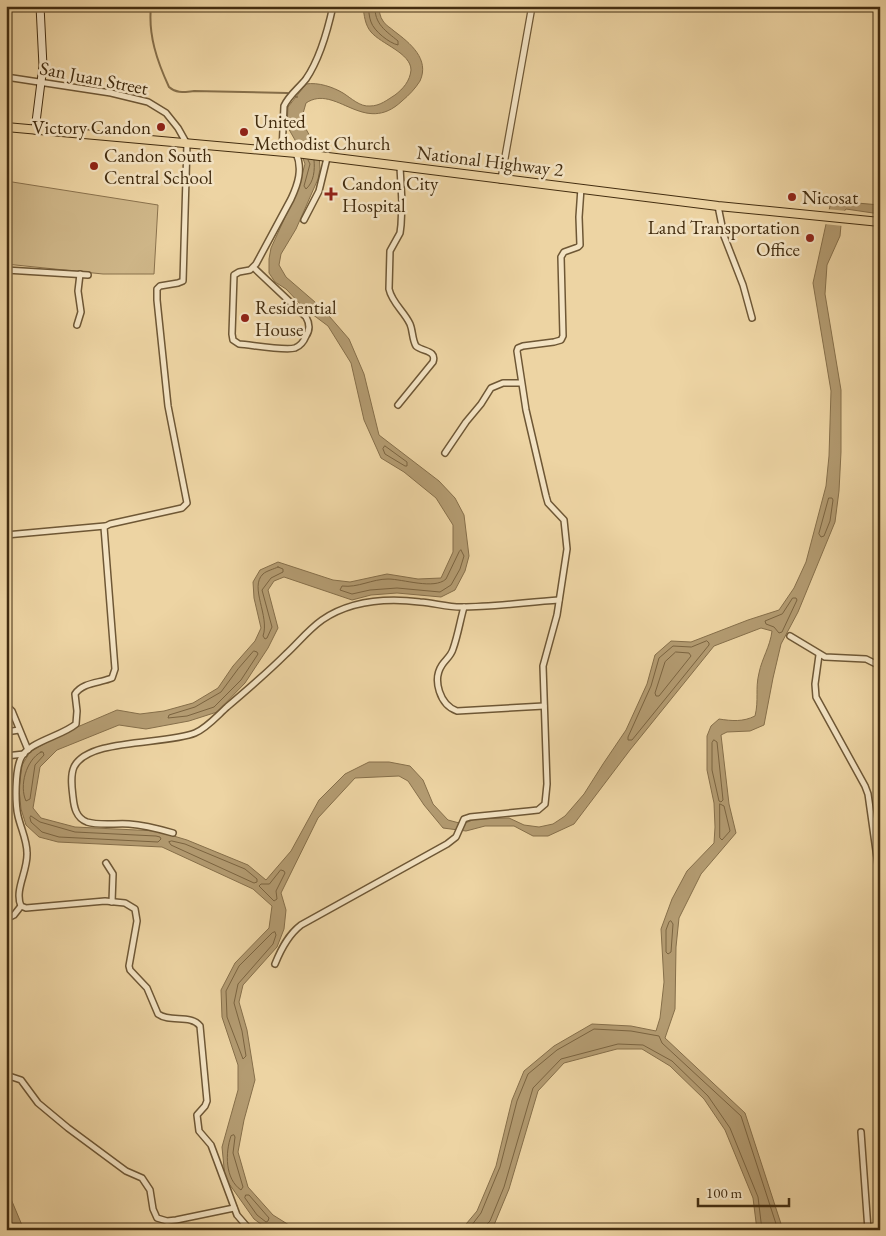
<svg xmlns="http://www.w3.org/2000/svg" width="886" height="1236" font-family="'EB Garamond',serif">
<rect width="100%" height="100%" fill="#edd4a3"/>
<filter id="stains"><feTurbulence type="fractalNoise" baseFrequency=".004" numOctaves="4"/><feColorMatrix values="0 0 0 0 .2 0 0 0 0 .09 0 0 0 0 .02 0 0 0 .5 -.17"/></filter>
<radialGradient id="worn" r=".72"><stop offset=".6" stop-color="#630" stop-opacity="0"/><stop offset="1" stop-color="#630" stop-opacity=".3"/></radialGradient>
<path fill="#d0b88a" stroke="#8a724d" d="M6 181 158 205 154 274H103L6 264Z"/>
<g fill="#b39b71" stroke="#866f4a">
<path d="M363 6H379C379 11 380 17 383 21 385 25 391 28 394 31 410 43 430 59 420 81 415 89 409 95 402 101 364 137 336 83 306 103L302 117 306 129 319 153 320 169 318 179 296 229 281 254 279 265 286 277 323 309 349 339 364 374 379 435 439 481 455 498 464 515 469 556 465 571 455 590 441 597 397 593 371 595 352 600 284 577 274 581 268 590 278 628 268 648 245 683 217 712 189 721 146 729 119 725 57 750 40 767 33 808 41 818 75 827 157 831 187 840 248 865 266 880 291 851 319 800 345 774 369 762H389L410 766 423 780 433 804 448 820 463 824 475 819 509 818 524 825 539 827 553 824 565 816 584 794 603 764 626 730 647 684 655 655 671 641 691 642 748 620 779 610 794 588 806 562 826 486 829 456 831 391 813 283 832 197 843 196 857 203 880 205V214L846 209 842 214 840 236 827 265 825 294 841 390V452L839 491 835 522 798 612 781 644 773 678 764 725 750 731 727 732 721 735 729 804 736 833 701 874 679 918 676 947 675 1009 665 1038 745 1113 783 1230H757L753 1198 725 1130 704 1099 670 1066 642 1049H617L564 1063 538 1091 509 1189 494 1225 487 1230H461L477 1211 496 1166 512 1100 524 1071 554 1046 592 1024 631 1026 656 1031 660 1018 664 982 661 929 672 899 687 871 714 843 715 827 714 803 707 770V736L711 726 719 719C732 721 743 722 755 716 759 700 755 689 759 673 762 658 770 647 772 631L761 628 714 646 630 750 574 824 548 836H533L514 826H485L466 831 443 828 424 805 408 781 399 776 355 778 318 818 281 893 286 910 284 929 277 947 243 985 239 1002 247 1030 255 1080 244 1120 238 1152 248 1187 273 1215 297 1230H269L254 1219 225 1178 222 1147 238 1090V1065L222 1017 221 990 235 963 269 928 272 906 253 889 162 847 58 842 39 837 26 825 21 809 19 789 22 765 30 752 61 734 117 710 140 714 164 711 193 703 218 688 233 666 255 641 261 628 254 598 253 582 260 570 278 562 333 580 350 582 387 574 418 579 441 578 453 552V525L436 498 404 472 381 458 364 420 351 363 328 326 304 308 286 289 275 282 269 273V259L271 248 298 189 305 164 299 147 287 126 288 107 306 84C318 82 333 87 343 93 351 98 360 107 370 106 380 106 387 100 395 95 403 89 410 81 411 70 411 53 381 44 371 32 365 25 364 15 363 6Z"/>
<path d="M6 1187 24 1230H6Z"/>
</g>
<path fill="#edd4a3" d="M826 209 847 211 844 215 843 226 824 224Z"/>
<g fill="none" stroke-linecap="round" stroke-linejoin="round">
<g stroke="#7b6440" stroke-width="1">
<path d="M368 6C369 11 369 17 371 22 374 31 389 43 398 45V41C386 31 374 24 375 6"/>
<path d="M308 160 310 164 304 186 306 189C314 182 315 170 314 160"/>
<path d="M385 446 407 462V466H405L385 454 383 449Z"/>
<path d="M829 498H832L833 500 830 521 824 536 821 537 819 534Z"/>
<path d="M461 550 464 556 460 569 451 585 440 592 397 588 370 590 352 594 340 590 342 586C358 588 372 579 388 579 403 579 434 590 446 579L459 552Z"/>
<path d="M278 567 283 569V572L271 578 262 590 272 627 267 638 265 639 263 636C270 616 249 587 263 574 266 571 274 569 278 567Z"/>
<path d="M793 598H796L797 600 782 632 779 633 774 627 766 624 765 621 782 614Z"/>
<path d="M707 641 709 643V645L632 740H628V737L651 686 659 658 673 646 691 647Z"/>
<path d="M254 651 257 652 258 654 241 680 214 707 187 716 168 718 169 715 195 707 221 692 238 669Z"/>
<path d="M676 652 689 653 691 656 659 696H656L655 693 665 662Z"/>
<path d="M714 740 717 742 723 800 721 802 719 801 712 770V743Z"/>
<path d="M41 752H43L44 755 35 765 30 799 26 801C19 786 26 760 41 752Z"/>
<path d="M720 804 724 806 730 831 722 840 720 838Z"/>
<path d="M31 816 40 822 75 832 156 836 160 837 161 839 158 842 59 837 42 832 31 822 30 818Z"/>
<path d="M172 841 185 844 245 869 257 879V882L254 883 171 845 169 842Z"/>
<path d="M281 870 284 871 285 873 276 891 277 899 274 901 259 886 261 884H269Z"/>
<path d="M671 921 673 924 671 952 668 954 666 952V930L669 922Z"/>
<path d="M275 932 276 935 273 944 238 984 234 1003 242 1031 246 1056 243 1059 227 1017 226 991 239 966 272 933Z"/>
<path d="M234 1135 235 1137 233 1153 243 1187 241 1190C225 1179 225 1153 231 1136Z"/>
<path d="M246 1195H249L269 1218 268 1221 266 1222 257 1215 245 1198Z"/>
<path d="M468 1230 481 1213 500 1167 517 1101 528 1074 557 1050 594 1029 631 1031 659 1036 662 1043 741 1116 778 1230"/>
<path d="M485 1230 486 1225 490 1221 504 1187 533 1088 561 1059 618 1044 643 1045 672 1061 708 1096 730 1128 758 1197 762 1230"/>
</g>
<path stroke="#866f4a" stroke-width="2" d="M151 6C148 35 157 61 169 87 177 94 184 92 194 91L287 93 297 97"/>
<g stroke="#6e5735" stroke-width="8">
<g id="minor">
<path d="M6 77 111 93 148 102 166 113 178 128 187 144 183 281 178 283 160 286 157 289V300L168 406 187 503 182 508 110 524 104 527 115 669 112 678 109 679C98 683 82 683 75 694L77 711 76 724C62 736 28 742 21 758 15 770 15 803 18 816 21 829 27 840 27 853 28 871 14 890 21 906L26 908 105 901 125 903 135 909 137 921 129 966 130 970 147 988 158 1014C170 1023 191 1014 200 1026L207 1101 205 1106 197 1115 199 1131 211 1145 237 1215 250 1230"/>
<path d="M282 152 284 106C289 95 299 88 306 79 319 60 328 29 333 6"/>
<path d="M718 206 724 236 743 285 752 318"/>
<path d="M304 220 319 191 327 158"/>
<path d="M253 267 306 317C310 324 310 330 306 336 304 341 300 346 295 348 285 351 252 345 239 344L233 340 232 334 234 275 239 272 250 270 256 264 291 199C298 184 303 169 296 153"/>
<path d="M6 270 88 275"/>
<path d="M77 325 81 312 78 291 80 274"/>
<path d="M398 405 433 362C437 350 423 352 416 346 412 339 413 331 410 324 404 311 392 303 389 289L390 251 400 233 401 225 402 203 400 167"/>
<path d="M445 453 466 422 481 404 491 388 503 383H521"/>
<path d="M6 535 105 526"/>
<path d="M464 607C460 621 458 635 453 649 451 656 446 659 442 665 432 680 440 705 457 711L544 706"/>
<path d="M790 636 825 657 866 659 880 666"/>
<path d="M819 655 815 684 816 697 865 786 868 794 880 879"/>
<path d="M6 705 12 711 28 750"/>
<path d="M6 732 19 730"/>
<path d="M6 756 24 754"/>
<path d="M173 833C159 829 144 825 129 824 116 823 100 826 87 822 76 818 74 807 73 797 72 788 70 776 74 767 88 738 166 745 195 733 207 728 217 716 227 707 247 690 267 673 286 654 298 643 308 630 322 620 350 601 387 598 420 602 434 603 447 607 461 607 494 607 527 602 559 600"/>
<path d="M106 863 113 874 112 902"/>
<path d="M6 919 14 915 21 906"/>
<path d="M275 964C281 949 288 935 301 925L447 844 456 837 464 819 470 817 529 811 538 810 545 804 547 784 543 666 557 615 567 549 564 520 548 503 546 496 526 410 517 351 518 348 523 346 554 342 561 340 563 336 561 257 564 252 578 247 580 245 579 217 581 188"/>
<path d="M6 1075 21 1080 38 1103 68 1128 126 1171 142 1178 150 1190 153 1209 157 1218 167 1221 176 1220 234 1208"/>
<path d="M861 1132 868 1230"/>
</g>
</g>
<g stroke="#6e5735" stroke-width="8">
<path id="tertiary" d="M501 180 532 6"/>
</g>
<g stroke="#432d10" stroke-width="9">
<path id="secondary" d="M35 130 43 66 40 6"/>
</g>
<g stroke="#432d10" stroke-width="10">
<path id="primary" d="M6 127 296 153 718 206 880 222"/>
</g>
<use href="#minor" stroke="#f3e3c3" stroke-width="5"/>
<use href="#tertiary" stroke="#f3e3c3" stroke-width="5.5"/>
<use href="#secondary" stroke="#f3e3c3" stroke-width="7"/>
<use href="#primary" stroke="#edd4a3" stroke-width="8"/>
</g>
<g fill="#8f2418" stroke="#f3e3c3" stroke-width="2">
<circle cx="161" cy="127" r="5"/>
<circle cx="244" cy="132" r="5"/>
<circle cx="94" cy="166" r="5"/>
<path d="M328.5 186.5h5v5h5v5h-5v5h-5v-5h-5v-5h5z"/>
<circle cx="792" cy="197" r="5"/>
<circle cx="810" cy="238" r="5"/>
<circle cx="245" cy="318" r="5"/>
</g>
<g text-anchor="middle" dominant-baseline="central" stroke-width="5" stroke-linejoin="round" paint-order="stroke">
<g font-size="19" fill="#432d10" stroke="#f3e3c3">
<text transform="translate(94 78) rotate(11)">San Juan Street</text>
<text transform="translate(490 161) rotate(7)">National Highway 2</text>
</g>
<g font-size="19" fill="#432d10" stroke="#f3e3c3" text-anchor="start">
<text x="254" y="121">United<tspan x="254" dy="22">Methodist Church</tspan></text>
<text x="151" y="127" text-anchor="end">Victory Candon</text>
<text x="104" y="155">Candon South<tspan x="104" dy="22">Central School</tspan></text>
<text x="342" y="183">Candon City<tspan x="342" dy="22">Hospital</tspan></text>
<text x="802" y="197">Nicosat</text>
<text x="800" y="227" text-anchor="end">Land Transportation<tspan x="800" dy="22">Office</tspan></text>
<text x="255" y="307">Residential<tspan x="255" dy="22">House</tspan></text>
</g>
</g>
<rect width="886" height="1236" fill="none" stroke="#edd4a3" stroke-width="25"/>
<rect x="8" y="8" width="871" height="1221" fill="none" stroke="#432d10" stroke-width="2.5"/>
<rect x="12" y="12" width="861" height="1211" fill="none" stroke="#432d10"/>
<path d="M698 1198v8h91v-8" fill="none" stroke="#432d10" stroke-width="2.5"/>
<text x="706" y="1198" font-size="15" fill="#432d10" stroke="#f3e3c3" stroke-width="4" paint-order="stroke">100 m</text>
<rect width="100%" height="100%" filter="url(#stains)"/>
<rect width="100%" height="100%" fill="url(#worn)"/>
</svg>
